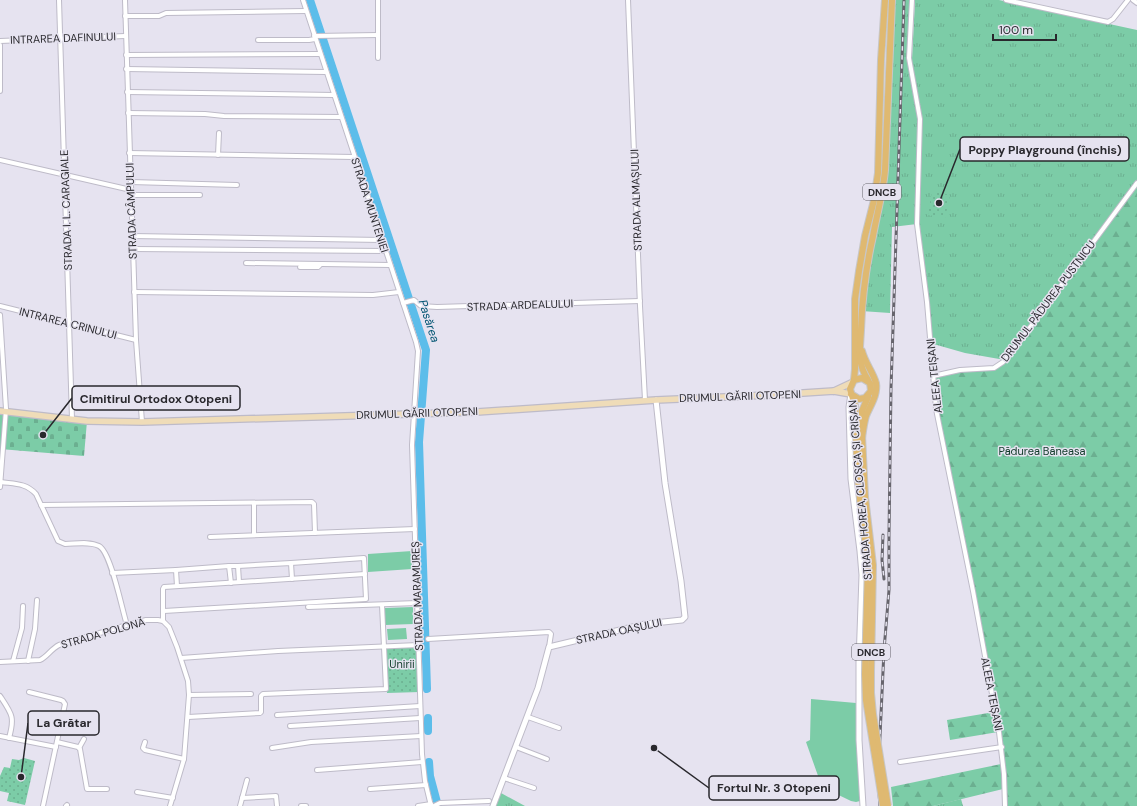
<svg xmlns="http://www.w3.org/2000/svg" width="1137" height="806" font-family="'DM Sans',sans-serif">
<defs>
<pattern id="grass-tufts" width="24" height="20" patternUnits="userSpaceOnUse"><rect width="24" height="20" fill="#7ccca7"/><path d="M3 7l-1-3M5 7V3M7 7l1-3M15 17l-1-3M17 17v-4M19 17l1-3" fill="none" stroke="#6baf90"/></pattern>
<pattern id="forest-firs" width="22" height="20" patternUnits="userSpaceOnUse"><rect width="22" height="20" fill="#7ccca7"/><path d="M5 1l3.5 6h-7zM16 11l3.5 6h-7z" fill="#6baf90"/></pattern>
<pattern id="cemetery-stones" width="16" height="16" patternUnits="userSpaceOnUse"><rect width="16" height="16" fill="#7ccca7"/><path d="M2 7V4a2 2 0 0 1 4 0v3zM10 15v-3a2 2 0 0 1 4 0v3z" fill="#6baf90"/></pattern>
<pattern id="park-dots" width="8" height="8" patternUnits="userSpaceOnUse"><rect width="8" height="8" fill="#7ccca7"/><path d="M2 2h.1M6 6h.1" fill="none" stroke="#6baf90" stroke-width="1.8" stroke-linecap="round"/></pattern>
</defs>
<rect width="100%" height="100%" fill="#e6e3f0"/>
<g fill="url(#grass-tufts)">
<path d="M892 0H912L909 58 912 59 915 0H999L1137 30V183L1005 360 965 353 930 343 917 224 892 227 890 313 861 311 881 198Z"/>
<path d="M501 793 525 806H496Z"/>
<path d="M961 799 963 806H933Z"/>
</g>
<g fill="url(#forest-firs)">
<path d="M1137 183V806H1006L1002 747 936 409 933 376 991 368 1000 365Z"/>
<path d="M994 712 998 732 950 740 947 720Z"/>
<path d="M1001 764 1003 789 933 806H893L891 787Z"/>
</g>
<path fill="url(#cemetery-stones)" d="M0 411 87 421 84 456 0 449Z"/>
<g fill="url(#park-dots)">
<path d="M932 191 950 195 945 218 928 215Z"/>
<path d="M418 645 420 692 387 693 384 646Z"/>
<path d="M24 758 35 761 25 805 7 801 9 793 0 791V776L4 767 10 768 12 759 19 760Z"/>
</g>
<g fill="#7ccca7">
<path d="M412 551V569L368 572V554Z"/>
<path d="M413 607V624L385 625V608Z"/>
<path d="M406 628 407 639 388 640 387 629Z"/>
<path d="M811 699 856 703 857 706 860 801 856 802 851 801 822 787 806 742 810 740Z"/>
</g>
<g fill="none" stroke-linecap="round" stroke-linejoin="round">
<g stroke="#5cbdea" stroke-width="8">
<path d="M310 0 426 350 419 442 427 689"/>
<path d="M428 718V731"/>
<path d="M429 762 430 776 438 806"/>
</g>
<g stroke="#bebbc8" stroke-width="6">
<g id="minor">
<path d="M59 0 72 419"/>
<path d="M125 0 136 340 142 422"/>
<path d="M303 0 416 342 418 351 412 445 422 754 425 781 431 806"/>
<path d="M378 0V58"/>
<path d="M628 0 640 306 645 400"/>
<path d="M912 0 909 58 920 119 917 224 927 302 936 409 973 591 999 732 1004 774 1005 806"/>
<path d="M1006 0 1108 22 1113 19 1128 0"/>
<path d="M1133 0 1137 3"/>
<path d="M125 16H159L166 13 306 11"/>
<path d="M314 36 378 35"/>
<path d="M258 40H309L315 39"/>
<path d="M0 41 125 36"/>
<path d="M0 45V91"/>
<path d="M126 55 320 54"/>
<path d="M126 69 326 72"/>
<path d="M127 92 334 95"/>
<path d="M128 113 205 114 224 116 341 117"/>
<path d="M129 153 354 157"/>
<path d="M218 155 219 133"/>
<path d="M0 160 131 190"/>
<path d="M131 182 237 185"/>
<path d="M131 195H200"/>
<path d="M132 236 382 240"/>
<path d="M133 249 386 251"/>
<path d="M246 263 390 265"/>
<path d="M300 267H318L320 265"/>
<path d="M134 292 373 295 399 292"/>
<path d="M403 303 414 300 421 306 437 307 640 301"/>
<path d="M0 306 136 340"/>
<path d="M0 315 6 409 0 487"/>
<path d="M933 376 960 370 994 368 1003 362 1023 337 1137 183"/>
<path d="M1 482C15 484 26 483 36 494L58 541 65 544C75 544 89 541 99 546 111 552 122 610 127 625"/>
<path d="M254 503V535"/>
<path d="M41 505 312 502 314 504 315 533"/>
<path d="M210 537 415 529"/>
<path d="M229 566H238L239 582"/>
<path d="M238 566 291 563 292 579"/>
<path d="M176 570 229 566 231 583"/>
<path d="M112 573 176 570 177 586"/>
<path d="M308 607 417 603"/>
<path d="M164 611 366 599 364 558 291 563"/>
<path d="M163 621V589L164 587 365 574"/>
<path d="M428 639 549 632 551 634 549 647"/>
<path d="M181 658 278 651 418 645"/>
<path d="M13 661 22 628 23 606"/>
<path d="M28 661 35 629 37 600"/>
<path d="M0 662 40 660C47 657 51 649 59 645L127 625 146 620H158L163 621 169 627 177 647 188 681 189 695 184 759 170 806"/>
<path d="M29 692 61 700 63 701 65 704 43 806"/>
<path d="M189 695 251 694"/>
<path d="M0 696C12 714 15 717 9 738"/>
<path d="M277 715 420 706"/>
<path d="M188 717 260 713 261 712V696L263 694 386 689 382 605"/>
<path d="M528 717 559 728"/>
<path d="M290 726 420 718"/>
<path d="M0 736 56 747"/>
<path d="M57 742 78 747 80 749 87 789H107"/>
<path d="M145 742 143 748 145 750 184 759"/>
<path d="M516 747 547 759"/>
<path d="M79 748 84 739"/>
<path d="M272 748 311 742 421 736"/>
<path d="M900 762 1002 747"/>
<path d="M317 770 422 762"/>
<path d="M504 778 534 788"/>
<path d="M370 789 426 785"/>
<path d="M137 792 173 798"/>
<path d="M242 798 276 796 277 806"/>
<path d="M66 806 67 805"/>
<path d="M240 806 247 780"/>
<path d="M301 806H306"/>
<path d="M418 806 431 804"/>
<path d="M434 806 440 803 489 801"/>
</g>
</g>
<g stroke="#bebbc8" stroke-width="7">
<g id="tertiary">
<path d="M851 394 849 407 851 479 860 551 862 575 859 662V740L863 806"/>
<path d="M493 806 538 688 549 647 645 624 682 620 685 617 681 581 665 483 656 400"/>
</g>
</g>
<g stroke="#bebbc8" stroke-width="8">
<g id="secondary">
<path d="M834 391 851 383"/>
<path d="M0 411 87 421 142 422 477 412 656 400 772 395 834 391 851 394"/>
</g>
</g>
<g stroke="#c7c7c8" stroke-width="8">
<g id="primary">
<path d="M854 380 855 369V299L859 271 865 236 874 200 878 173 881 60 885 0"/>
<path d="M868 380C857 363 860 350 861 330 862 298 866 267 873 236 877 214 883 193 885 170L892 0"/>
<path d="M851 394 859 399 865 398 871 391 870 383 862 378 854 380 850 389 855 406 857 465 860 499"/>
<path d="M861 426 862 411 868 397"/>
<path d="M862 435 865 497"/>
<path d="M862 438C863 431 864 423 866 416 870 406 878 395 876 383 873 372 865 363 862 351"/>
</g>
</g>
<use href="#minor" stroke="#fff" stroke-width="4"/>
<use href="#tertiary" stroke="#fff" stroke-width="5"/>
<use href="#secondary" stroke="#efdcb8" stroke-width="5.5"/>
<use href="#primary" stroke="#dfb971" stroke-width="6"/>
<g stroke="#66646c" stroke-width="3">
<g id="rail">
<path d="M883 535 882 560 884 579"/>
<path d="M880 806 878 779 884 650 889 590V535L891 388 904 0"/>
</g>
</g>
<use href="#rail" stroke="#e6e3f0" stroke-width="1.5" stroke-dasharray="4.5" stroke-linecap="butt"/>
<g stroke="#c7c7c8" stroke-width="8" stroke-linecap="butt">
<g id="primary-bridge">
<path d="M865 497 873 565 871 671V693L873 714 888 806"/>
<path d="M860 499 868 563 865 674 866 700 883 806"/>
</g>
</g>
<use href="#primary-bridge" stroke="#dfb971" stroke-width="6"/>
</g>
<g text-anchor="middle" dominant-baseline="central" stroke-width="3" stroke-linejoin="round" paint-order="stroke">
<g fill="#e6e3f0" stroke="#626068" stroke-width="1">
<rect x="863" y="184" width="38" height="16" rx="3"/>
<rect x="852" y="644" width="38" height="16" rx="3"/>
</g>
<g font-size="10" font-weight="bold" fill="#29282d">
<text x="882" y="192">DNCB</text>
<text x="871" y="652">DNCB</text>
</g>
<g font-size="11" fill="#29282d" stroke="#e6e3f0">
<text transform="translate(63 38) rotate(-2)">INTRAREA DAFINULUI</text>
<text transform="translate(636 200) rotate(-92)">STRADA ALMAȘULUI</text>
<text transform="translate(370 205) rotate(72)">STRADA MUNTENIEI</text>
<text transform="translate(66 210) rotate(-92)">STRADA I. L. CARAGIALE</text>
<text transform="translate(131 211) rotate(-92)">STRADA CÂMPULUI</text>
<text transform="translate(1048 301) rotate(-53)">DRUMUL PĂDUREA PUSTNICU</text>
<text transform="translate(520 305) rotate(-2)">STRADA ARDEALULUI</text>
<text transform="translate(68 323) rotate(14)">INTRAREA CRINULUI</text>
<text transform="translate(934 376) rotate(-96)">ALEEA TEIȘANI</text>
<text transform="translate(740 396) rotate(-2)">DRUMUL GĂRII OTOPENI</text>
<text transform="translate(417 413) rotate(-2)">DRUMUL GĂRII OTOPENI</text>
<text transform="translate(860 490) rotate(-95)">STRADA HOREA, CLOȘCA ȘI CRIȘAN</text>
<text transform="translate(417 596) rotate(-92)">STRADA MARAMUREȘ</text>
<text transform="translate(619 631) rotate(-12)">STRADA OAȘULUI</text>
<text transform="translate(103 633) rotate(-16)">STRADA POLONĂ</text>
<text transform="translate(992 694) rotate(79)">ALEEA TEIȘANI</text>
</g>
<g font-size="11" fill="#0e3927" stroke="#e6e3f0">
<text x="1042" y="451">Pădurea Băneasa</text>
<text x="402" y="664">Unirii</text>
</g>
<g font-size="12" font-style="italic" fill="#005472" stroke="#e6e3f0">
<text transform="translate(429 321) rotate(72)">Pasărea</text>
</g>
</g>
<path fill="none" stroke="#29282d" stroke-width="1.5" d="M939 203L960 149M43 435L72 398M21 777L28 723M654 748L709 788"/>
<g fill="#29282d" stroke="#e6e3f0" stroke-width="1.5">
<circle cx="939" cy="203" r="4"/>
<circle cx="43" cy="435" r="4"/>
<circle cx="21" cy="777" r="4"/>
<circle cx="654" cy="748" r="4"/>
</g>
<g fill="#e6e3f0" stroke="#29282d" stroke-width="1.5">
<rect x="960" y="137" width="169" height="24" rx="4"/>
<rect x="72" y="386" width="168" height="24" rx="4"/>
<rect x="28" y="711" width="71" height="24" rx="4"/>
<rect x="709" y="776" width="130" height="24" rx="4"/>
</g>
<g font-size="12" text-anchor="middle" font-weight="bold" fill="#29282d">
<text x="1045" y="154">Poppy Playground (închis)</text>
<text x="156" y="403">Cimitirul Ortodox Otopeni</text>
<text x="64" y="727">La Grătar</text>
<text x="774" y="792">Fortul Nr. 3 Otopeni</text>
</g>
<path d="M993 34v6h63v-6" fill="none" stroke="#29282d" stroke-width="2"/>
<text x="999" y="34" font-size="12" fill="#29282d" stroke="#e6e3f0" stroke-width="3" paint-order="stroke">100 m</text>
</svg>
